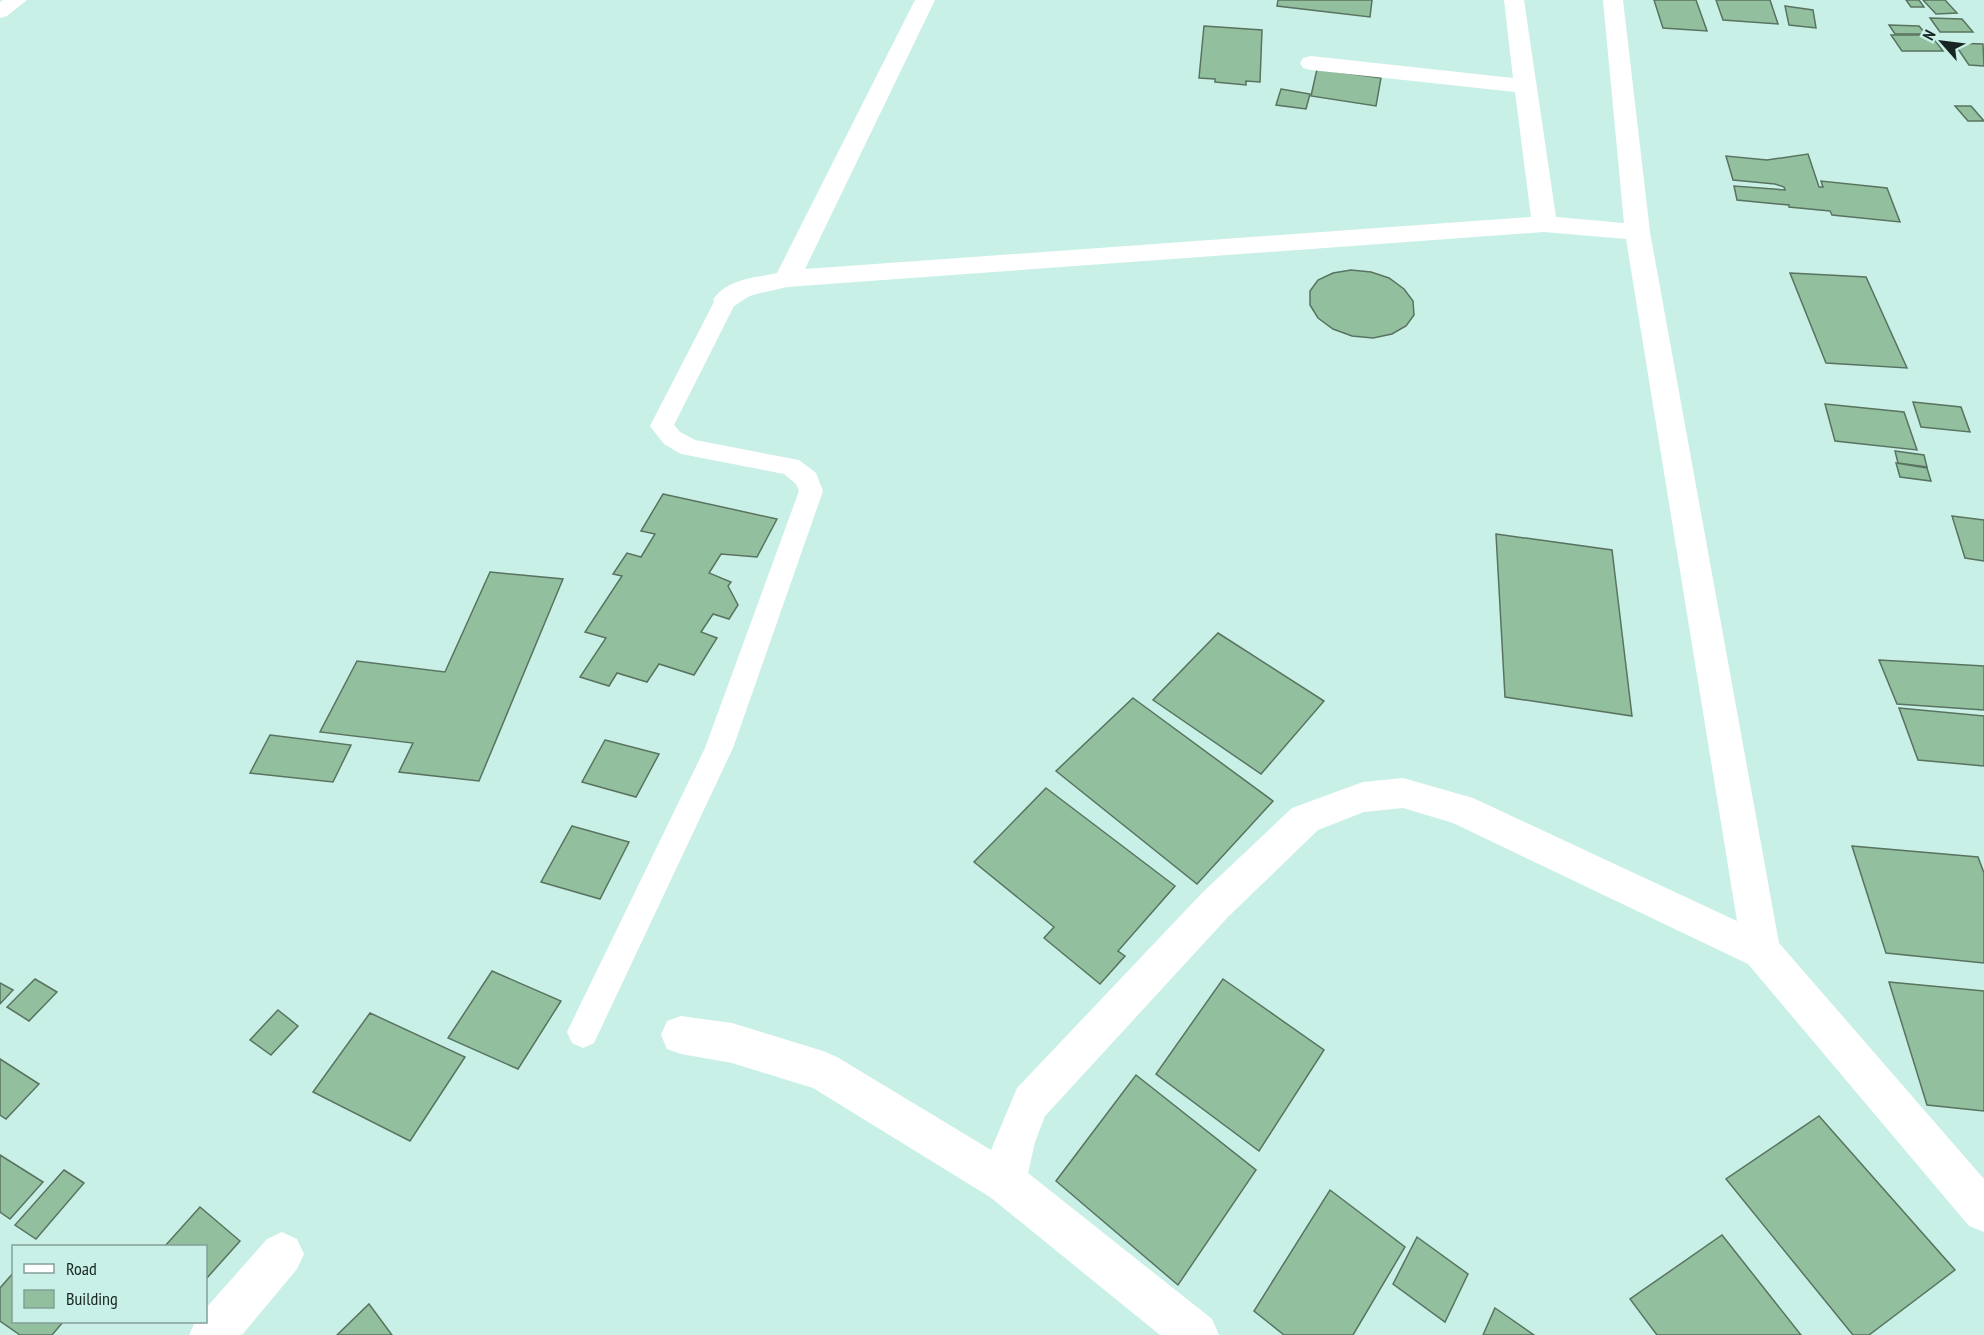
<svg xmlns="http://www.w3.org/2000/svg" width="1984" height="1335" font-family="'PT Sans Narrow',sans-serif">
<rect width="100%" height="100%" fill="#c9f0e6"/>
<g fill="#92c09f" stroke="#597360" stroke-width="1.5">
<path d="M1278 0H1372L1370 17 1277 6Z"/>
<path d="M1654 0H1696L1707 31 1663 28Z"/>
<path d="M1716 0H1770L1778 24 1723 20Z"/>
<path d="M1906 0H1919L1924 7H1911Z"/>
<path d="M1923 0H1945L1957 13 1936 14Z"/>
<path d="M1785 6 1813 10 1816 28 1789 25Z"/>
<path d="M1930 18 1962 19 1973 32H1940Z"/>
<path d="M1889 25 1919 26 1926 34H1895Z"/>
<path d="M1204 26 1262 30 1260 82 1246 81V85L1215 82V79L1199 78Z"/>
<path d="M1891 35H1931L1943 51H1902Z"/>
<path d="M1954 43 1983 44 1984 66 1969 65Z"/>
<path d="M1317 69 1381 78 1376 106 1311 96Z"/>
<path d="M1281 89 1310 94 1306 109 1276 105Z"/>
<path d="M1955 106H1971L1984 121H1968Z"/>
<path d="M1808 154 1819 187H1823L1821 181 1887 188 1900 222 1832 215 1830 211 1789 207V205L1737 200 1734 186 1785 190 1784 187 1775 184 1733 180 1726 156 1767 160Z"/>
<path d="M1351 270 1371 272 1389 278 1404 289 1413 301 1414 315 1406 326 1392 334 1373 338 1352 336 1333 329 1318 318 1310 305V291L1318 280 1333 273Z"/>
<path d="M1790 273 1866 277 1907 368 1826 363Z"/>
<path d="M1913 402 1961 407 1970 432 1921 427Z"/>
<path d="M1825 404 1904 412 1917 450 1835 441Z"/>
<path d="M1895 451 1924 455 1927 467 1898 463Z"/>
<path d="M1896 463 1927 468 1931 481 1900 477Z"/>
<path d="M663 494 777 519 757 557 721 554 709 573 731 582 728 586 738 605 729 619 713 614 701 632 717 638 694 675 659 664 647 682 617 673 609 686 580 677 606 638 585 632 622 576 613 574 627 553 641 557 655 534 641 531Z"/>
<path d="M1952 516 1984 520V561L1965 558Z"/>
<path d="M1496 534 1612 550 1632 716 1505 697Z"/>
<path d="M490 572 563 579 479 781 399 772 413 743 320 732 357 661 445 672Z"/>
<path d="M1218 633 1324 701 1261 774 1153 700Z"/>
<path d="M1879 660 1984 666V710L1897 704Z"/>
<path d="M1133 698 1273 801 1197 884 1056 771Z"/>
<path d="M1899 708 1984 716V766L1918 760Z"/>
<path d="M270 735 351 745 333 782 250 773Z"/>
<path d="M605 740 659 754 636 797 582 782Z"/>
<path d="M1046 788 1175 886 1118 951 1125 956 1100 984 1044 938 1054 927 974 862Z"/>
<path d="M572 826 629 842 600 899 541 882Z"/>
<path d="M1852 846 1978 857 1984 873V963L1886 953Z"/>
<path d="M492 971 561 1001 518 1069 448 1038Z"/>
<path d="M35 979 57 992 29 1021 7 1007Z"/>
<path d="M1223 979 1324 1050 1259 1151 1156 1074Z"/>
<path d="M1889 982 1984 991V1111L1927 1105Z"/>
<path d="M0 983 13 990 0 1004Z"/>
<path d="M278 1010 298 1026 271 1055 250 1040Z"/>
<path d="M370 1013 465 1057 410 1141 313 1092Z"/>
<path d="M0 1059 39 1084 6 1119 0 1115Z"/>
<path d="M1136 1075 1256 1170 1178 1285 1056 1181Z"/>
<path d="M1819 1116 1955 1270 1869 1335H1853L1726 1179Z"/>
<path d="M0 1155 43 1182 10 1219 0 1212Z"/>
<path d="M64 1170 84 1183 36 1239 15 1225Z"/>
<path d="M1330 1190 1405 1247 1353 1335H1284L1254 1311Z"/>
<path d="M200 1207 240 1241 206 1279V1246H165Z"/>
<path d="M1722 1235 1801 1335H1657L1630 1299Z"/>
<path d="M1417 1237 1468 1274 1445 1322 1393 1284Z"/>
<path d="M14 1272V1322H63L52 1335H20L0 1321V1288Z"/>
<path d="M369 1304 392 1335H337Z"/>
<path d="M1495 1308 1534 1335H1483Z"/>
</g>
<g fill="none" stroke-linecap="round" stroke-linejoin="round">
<path fill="#fff" fill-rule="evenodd" d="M726 293 734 295 737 300 674 425 680 432 695 440 799 460 816 473 823 491 733 748 594 1043 583 1048 572 1043 567 1032 705 748 799 491 796 484 784 474 681 454 664 444 650 426 715 300 718 295Z"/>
<g fill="#fff" fill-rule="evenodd">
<path d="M3 0H27L7 16 0 18V2Z"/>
<path d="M915 0H935L805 269 1531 217 1515 92 1311 70 1303 68 1300 63 1303 58 1311 56 1513 78 1504 0H1524L1556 217 1624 223 1603 0H1623L1650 232 1779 943 1984 1179V1232L1969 1226 1748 964 1453 823 1403 808 1364 812 1318 830 1228 917 1045 1116 1035 1142 1028 1173 1212 1319 1219 1335H1160L990 1197 813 1088 732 1063 681 1054 667 1049 661 1035 667 1021 681 1016 732 1023 823 1051 837 1057 991 1150 1017 1088 1202 893 1292 808 1363 782 1403 778 1473 798 1737 921 1626 239 1544 232 787 287C776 290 764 292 753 295 737 300 737 312 717 306L713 300C726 279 755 278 777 273Z"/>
<path d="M282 1232 297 1239 304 1254 297 1269 242 1335H189L195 1322H206V1308L267 1239Z"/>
</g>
</g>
<rect x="12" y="1245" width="195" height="78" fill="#c9f0e6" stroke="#829f98" stroke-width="1.5"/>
<rect x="24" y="1264" width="30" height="9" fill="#ffffff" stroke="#829f98" stroke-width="1.5"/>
<text x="66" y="1275" font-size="18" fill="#172623">Road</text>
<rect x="24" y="1290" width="30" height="18" fill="#92c09f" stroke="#829f98" stroke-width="1.5"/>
<text x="66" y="1305" font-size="18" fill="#172623">Building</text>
<g transform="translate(1942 42) rotate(298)" stroke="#c9f0e6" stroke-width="4.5" paint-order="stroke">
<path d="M0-4.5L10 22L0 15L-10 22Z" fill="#172623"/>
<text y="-9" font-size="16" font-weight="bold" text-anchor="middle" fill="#172623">N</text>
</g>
</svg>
